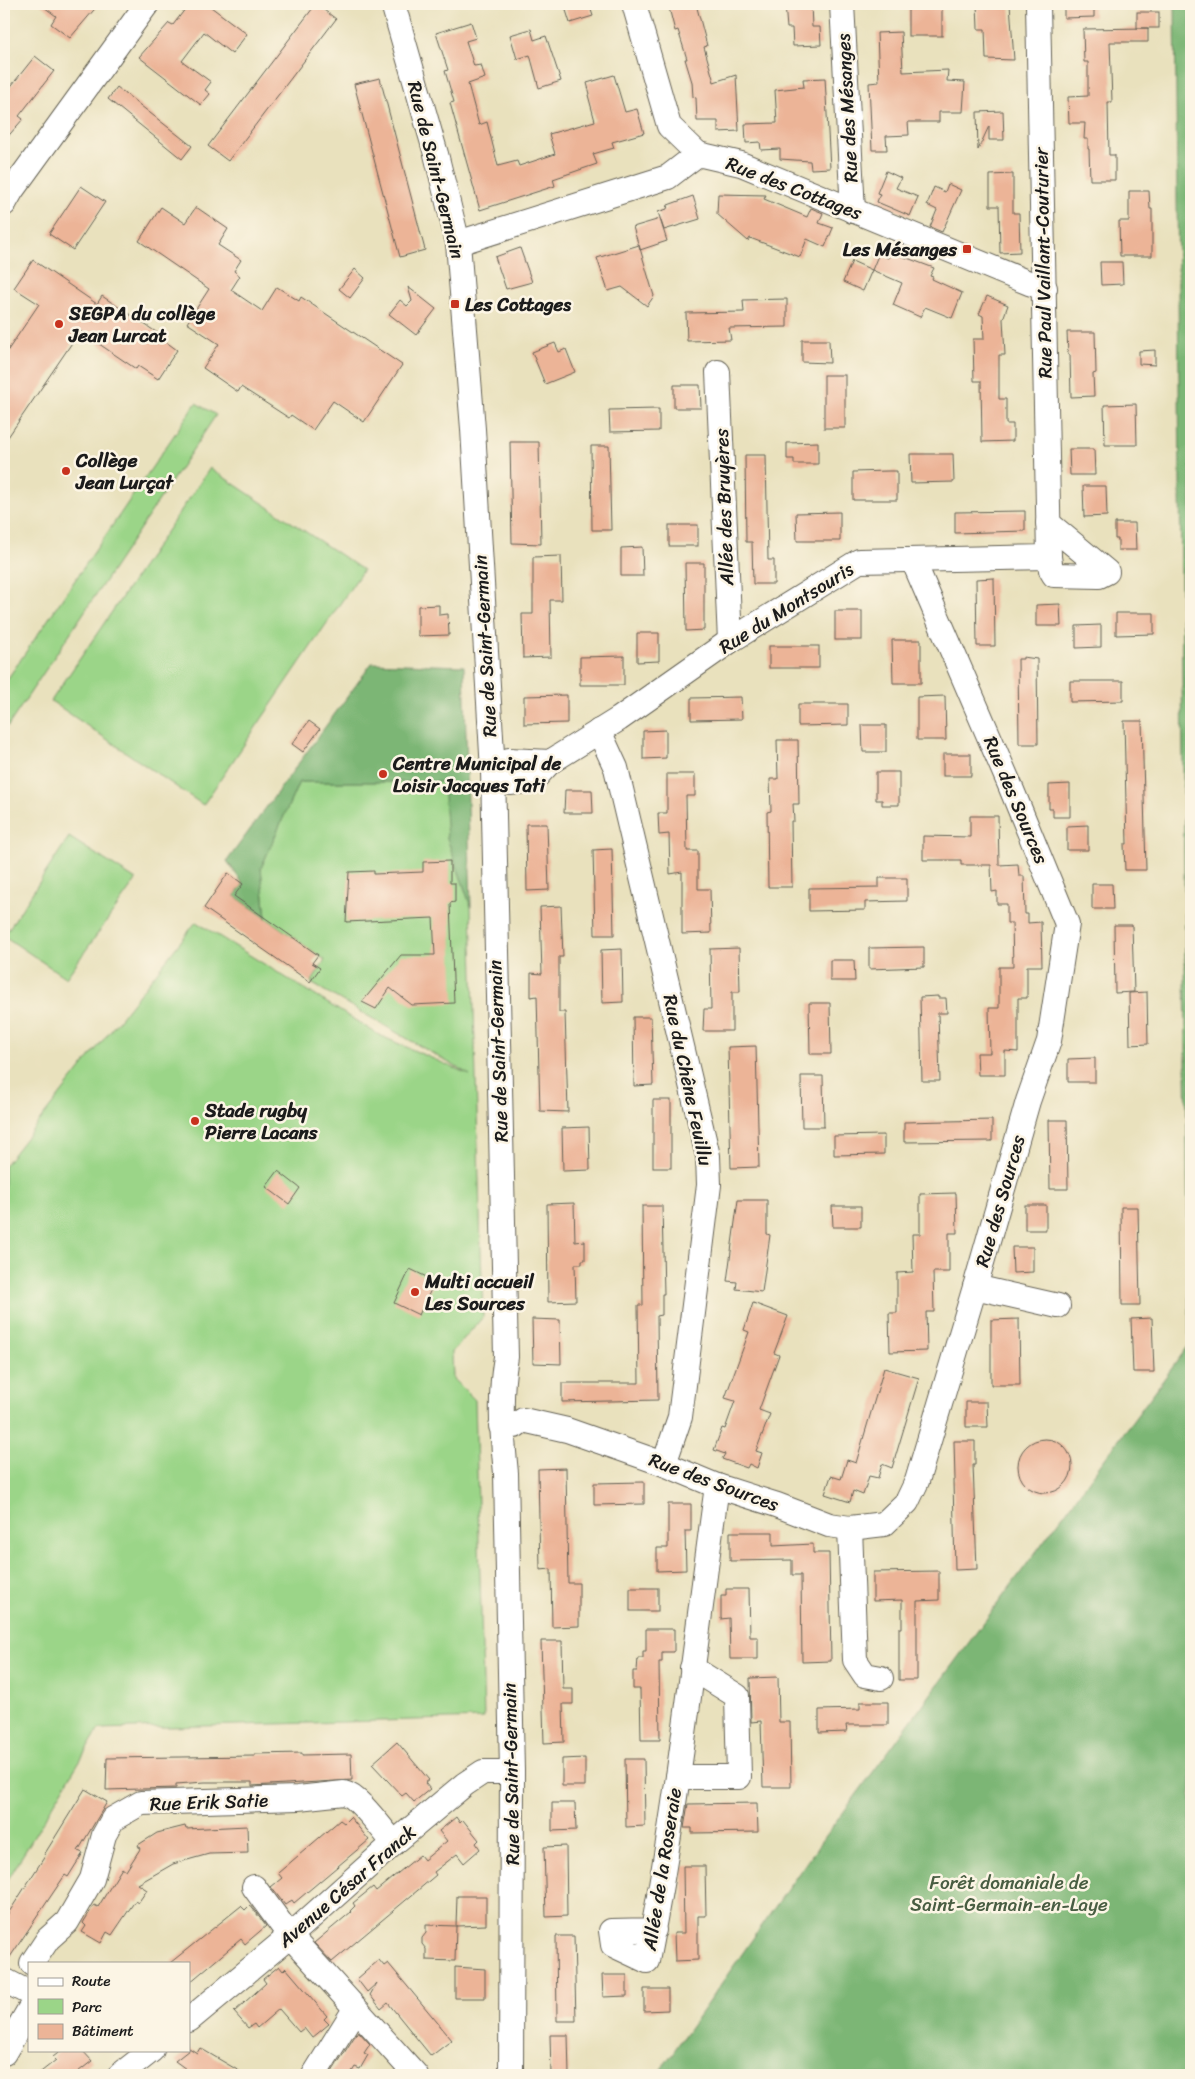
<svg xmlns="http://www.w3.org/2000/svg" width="1195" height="2079" font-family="Sriracha,sans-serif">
<rect width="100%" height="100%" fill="#fcf5e5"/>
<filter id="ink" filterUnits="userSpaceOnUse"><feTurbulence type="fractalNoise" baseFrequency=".02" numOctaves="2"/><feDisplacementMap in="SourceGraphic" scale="10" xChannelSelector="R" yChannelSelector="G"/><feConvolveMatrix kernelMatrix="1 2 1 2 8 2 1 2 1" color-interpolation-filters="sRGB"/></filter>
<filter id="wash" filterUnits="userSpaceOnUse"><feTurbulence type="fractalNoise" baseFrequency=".0096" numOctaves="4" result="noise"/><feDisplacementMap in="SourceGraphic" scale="20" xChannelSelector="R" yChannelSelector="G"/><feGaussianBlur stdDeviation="1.12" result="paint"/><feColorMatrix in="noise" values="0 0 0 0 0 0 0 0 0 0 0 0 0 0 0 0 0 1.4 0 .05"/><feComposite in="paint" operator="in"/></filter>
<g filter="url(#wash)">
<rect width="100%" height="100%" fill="#e9e1bd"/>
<g fill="#9bd588" stroke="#5c7852">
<path d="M196 403 216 415 8 726 4 723V684Z"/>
<path d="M210 468 363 570 203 805 51 701Z"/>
<path d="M299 782H444L447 838 471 907 483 1317 452 1352 453 1378 475 1400 484 1718 99 1729 4 1886V1166L196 922 379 1035 470 1075 311 983 325 960 266 918 261 868Z"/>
<path d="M69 837 136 880 66 978 4 936Z"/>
</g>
<g fill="#7cb674" stroke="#4c6948">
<path d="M1175 4H1191V2075H657L808 1860 1189 1345Z"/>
<path d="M372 663 464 666 471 907 447 838 443 782H299L261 868 266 918 234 896 243 884 227 861Z"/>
</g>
<g id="blocks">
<g fill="#ecb497">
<path d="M40 4H99L70 38 51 24 56 16Z"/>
<path d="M189 4H207L247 34 232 54 204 32 182 61 211 82 205 90 210 94 201 105 139 57 169 23 173 25Z"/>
<path d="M316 4 336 19 228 161 208 146Z"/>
<path d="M564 4H589L593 16 570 23Z"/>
<path d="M668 4H696L705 38 707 46 704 47 714 82 736 75 739 131 718 132V121H697L696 98 693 97 692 82 685 59H687L678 30 675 31Z"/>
<path d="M785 4H811L812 27H820L821 45 793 46 792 28H787Z"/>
<rect x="908" y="4" width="34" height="32"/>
<path d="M977 4H1010L1014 60 986 59 985 29H978Z"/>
<path d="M1064 4H1094V17L1064 18Z"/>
<rect x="1137" y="12" width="22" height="16"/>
<path d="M471 22 476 38 466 41 474 66 481 65 485 78 468 84 479 125 487 122 498 166 517 161 519 166 555 154 549 134 595 121 588 95 590 94 587 83 614 75 625 112 637 109 644 133 612 142 614 148 593 154 597 164 553 179 555 186 480 210 450 103 454 102 445 71 448 70 436 33Z"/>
<path d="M1148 28V42H1110L1112 102H1108L1109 155H1115V180H1090L1089 149H1088V139H1084L1085 123H1069L1068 97 1088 96V62H1084L1083 29Z"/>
<path d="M531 29 534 40 546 36 561 81 539 88 530 55 517 59 510 35Z"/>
<path d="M901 32 903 72 948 70 947 81 965 82 963 112H939V122H908L909 135 886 136 887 150H872L869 83 879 82 877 33Z"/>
<path d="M35 56 54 71 19 116 23 119 4 141V95Z"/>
<path d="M380 78 425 250 400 257 354 84Z"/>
<path d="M825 78 830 168 811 169 810 161 780 159V149L761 150 760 142 746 143 745 124 777 123 775 90 804 87 803 79Z"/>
<path d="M117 87 192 146 182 159 108 99Z"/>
<path d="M1003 111 1004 140H989V126L978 150 977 112Z"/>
<path d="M886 171 901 178 896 188 918 197 910 216 877 202 880 194 877 193Z"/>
<path d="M1013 174V213H1019L1020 252 1000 253 999 206H990V175Z"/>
<path d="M948 184 961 190 942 232 930 227 937 210 927 205 934 187 945 192Z"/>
<path d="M81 186 105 202 73 250 49 234Z"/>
<path d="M1129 191H1149L1150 209H1152V256H1120L1119 221H1129Z"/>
<path d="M718 194 766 195 764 199 807 217 811 208 823 213 819 223 833 228 825 247 807 239 800 257 750 238 748 241 717 214Z"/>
<path d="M693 196 700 219 664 230 658 212 667 209 668 205Z"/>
<path d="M161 207 185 223 196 207 228 229 218 245 241 260 234 271 240 276 231 290 262 311 277 287 299 301 301 297 402 365 364 422 333 401 313 430 291 415 289 418 241 387 238 392 203 368 219 344 187 323 209 289 139 241Z"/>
<path d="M660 219 667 241 640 250 633 227Z"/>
<path d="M639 245 654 296 647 306 622 287 608 291 597 258Z"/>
<path d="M520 248 532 282 506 289 495 257Z"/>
<path d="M891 252 934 268 930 276 933 277 932 279 962 293 952 318 925 307 920 317 893 305 902 283 872 270 879 253 888 258Z"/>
<path d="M33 260 97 304 102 296 159 334 158 336 177 350 158 379 138 366 136 369 80 331 4 443V356L39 304 14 288Z"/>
<path d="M852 261 872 270 863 291 843 282Z"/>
<path d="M1100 262H1122L1123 284 1101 285Z"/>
<path d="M355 269 365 278 350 298 339 289Z"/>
<path d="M408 287 436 309 416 335 389 314 400 300 407 306 412 301Z"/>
<path d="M987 296 1008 305 1003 319 1005 355H999V399H1006V424H1013V441L982 442 981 381H974L973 339H984L983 316 979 314Z"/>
<path d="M787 299V327L729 328 731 340 687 341 686 313 744 312 743 300Z"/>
<path d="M1067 332H1095L1096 373 1093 374 1094 396 1071 397 1070 355H1068Z"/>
<path d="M802 340H829L830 363 802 362Z"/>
<path d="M555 343 559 352 566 349 575 372 545 384 532 352Z"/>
<path d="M1155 350V365L1139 364V351Z"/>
<rect x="824" y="375" width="21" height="53"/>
<path d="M674 385H700L701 408H674Z"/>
<path d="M1136 404 1137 445H1105L1104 405Z"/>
<path d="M659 409V431L610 432 609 410Z"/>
<path d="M510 442H539L541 544 512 543Z"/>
<path d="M818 442V464H794V459H787V443Z"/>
<path d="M591 446H609L611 530H592Z"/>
<path d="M1069 449H1094L1095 475H1070Z"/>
<path d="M910 454H953L954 482 911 483Z"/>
<path d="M745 455H766L768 560H774V584H753L752 542H746Z"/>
<path d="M888 471H897V500H853V472Z"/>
<path d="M1083 486H1106L1107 516 1084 517Z"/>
<path d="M1025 511V531L955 533V512Z"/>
<path d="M840 512V541H797L796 513Z"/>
<path d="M1115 523H1135L1136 550H1118V539H1115Z"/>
<rect x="669" y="525" width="29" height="21"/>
<path d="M642 547 643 576H621V548Z"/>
<path d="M561 556 562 600H550L551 657 523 658 522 614H533V557Z"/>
<path d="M685 563H704V630L686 631Z"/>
<path d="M994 578 995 646H977L976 579Z"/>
<path d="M1060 604 1061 626H1036V605Z"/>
<path d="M439 605V615L448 614 449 635 418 636V606Z"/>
<rect x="835" y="611" width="27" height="29"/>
<path d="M1116 613H1154V634L1116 635Z"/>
<path d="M1101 625V647L1076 648V626Z"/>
<path d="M637 633H659V661L637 662Z"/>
<path d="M892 640H921V683H893Z"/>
<rect x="769" y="646" width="50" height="22"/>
<path d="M624 656V685H580V657Z"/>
<path d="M1023 657 1037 659 1038 744H1019L1018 659H1023Z"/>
<path d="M1070 681H1123V701L1070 702Z"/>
<path d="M567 695V723L524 724V696Z"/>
<path d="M945 696 946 740H917V697Z"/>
<path d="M741 697 742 719 691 720V698Z"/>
<path d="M798 704H848V725L798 726Z"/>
<path d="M309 721 320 729 303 752 292 744Z"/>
<path d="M1124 721H1142L1146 870H1125L1124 844H1127Z"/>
<path d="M862 725H886V752H863Z"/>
<path d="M666 730V758L643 759V731Z"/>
<path d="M777 740H798L799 804H793L794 821H791L792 887H768L767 812 771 811 770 779H778Z"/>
<rect x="943" y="754" width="28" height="22"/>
<path d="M876 772H899V805H882V800H876Z"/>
<path d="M667 774H695V796H686L687 851H698V889H710L711 933 682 934V872L670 874 669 834 659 835 658 813H667Z"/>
<path d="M1070 784V817H1053V809H1049V785Z"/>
<path d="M565 790H592L593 813H564Z"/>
<path d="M970 816H998L999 865 1018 864 1019 876H1024L1025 914H1028V923L1041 922 1042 966H1027V998H1018V1052L1005 1051V1075H978L977 1053H990L989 1008H999V967H1013L1012 923H1007V904H997V891L992 892 991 865H961V860H923V836L970 837Z"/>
<path d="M526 824H547L549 890 527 891Z"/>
<path d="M1088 825V850H1067V826Z"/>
<path d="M612 849 614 935H595L593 850Z"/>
<path d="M450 861V883H455V902L450 903 454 1003 412 1005 390 988 376 1009 362 1002 401 955H435L433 918 346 922 349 872 374 871V874L423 872V862Z"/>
<path d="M228 873 243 884 234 896 318 955 312 963 320 968 310 982 204 908Z"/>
<path d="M879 878H907V901L865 902V910L809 911V888L879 887Z"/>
<path d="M1092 884H1112L1113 909H1092Z"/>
<path d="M561 906 563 957H559V1012H565L568 1112 540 1111 537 996 531 997V973L542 974 540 907Z"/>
<path d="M1114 925H1132L1134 992 1115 993Z"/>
<path d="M924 947V967L869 969V948Z"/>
<path d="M739 948 740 992H732V1031H703L704 1009H711L710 949Z"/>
<path d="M622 949 623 1002 602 1003 601 950Z"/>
<path d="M830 960H854L855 981H830Z"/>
<path d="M1147 992 1148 1044 1130 1045 1129 993Z"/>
<path d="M938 996V998H946L947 1013H938L940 1081H922L920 997Z"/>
<path d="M809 1003H830L831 1054H810Z"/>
<path d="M633 1017H651L653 1085 634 1086Z"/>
<path d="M756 1046 759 1167 731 1168 728 1047Z"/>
<path d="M1095 1058V1082H1068V1059Z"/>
<path d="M801 1076H823L824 1127H802Z"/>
<rect x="653" y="1100" width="18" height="68"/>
<path d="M992 1120V1141L904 1142V1122Z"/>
<path d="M1049 1120H1067L1068 1189H1050Z"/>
<path d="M589 1127 590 1170 563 1171 562 1128Z"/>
<path d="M884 1135V1154L834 1155V1136Z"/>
<path d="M278 1171 300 1188 289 1204 266 1187Z"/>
<path d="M956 1193 957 1233H949V1272H933L934 1312H926L927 1351 890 1352 889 1313H897V1273L913 1272 912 1234H920V1194Z"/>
<path d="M738 1200H767V1234L770 1235 762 1292 736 1289 737 1282 727 1281Z"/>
<path d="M574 1203 575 1242 585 1241V1260H582V1264H575L576 1301 548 1302 547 1204Z"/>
<rect x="1025" y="1205" width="21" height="25"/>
<path d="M642 1206H662L664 1294H662V1315L657 1316 658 1400 562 1402V1383H639L638 1305H643Z"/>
<path d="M832 1206H861V1227H833Z"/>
<path d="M1121 1207H1138L1140 1305H1122Z"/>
<path d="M1012 1247H1033V1272L1013 1273Z"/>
<path d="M410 1269 435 1281 419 1315 394 1303Z"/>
<path d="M753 1303 788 1316 774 1353 779 1355 759 1410 770 1414 756 1451 762 1453 757 1468 749 1464 747 1468 722 1459 725 1454 714 1450 722 1428 725 1429 735 1401 725 1398 749 1332 744 1330Z"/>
<path d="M1152 1318 1154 1372H1133L1131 1319Z"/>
<path d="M532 1319 560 1320 561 1364 533 1363Z"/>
<path d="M1019 1319 1020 1385H991V1320Z"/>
<path d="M884 1368 919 1378 892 1468 882 1464 878 1478 869 1476 863 1495 853 1491 850 1502 825 1494 831 1476 841 1479 847 1460 856 1463Z"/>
<path d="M966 1402H987L988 1427H966Z"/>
<circle cx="1045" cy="1466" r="27"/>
<path d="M954 1441H975V1465H973L977 1569 955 1570 953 1480H955Z"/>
<path d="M566 1468 568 1583H579V1626L552 1627 551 1569 540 1570 538 1469Z"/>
<path d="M644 1482V1504L594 1505V1483Z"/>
<path d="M668 1504H691V1531H685L686 1570 657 1571V1548H668Z"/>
<path d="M730 1532H773V1546L813 1544V1553H829L831 1661 802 1662 801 1575H792V1560L730 1561Z"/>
<path d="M939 1571V1600L917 1601V1680H899V1628H902V1600L873 1601V1572Z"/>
<rect x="630" y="1588" width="28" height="23"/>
<path d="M726 1589H749L750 1637H758V1659H730L729 1618 721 1619V1596H726Z"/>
<path d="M646 1629H674V1652H662V1662H659L660 1740H641L640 1689H633V1671H637L638 1658H643V1651H646Z"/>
<path d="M541 1641H562L563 1689H573V1704H563L564 1742 544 1743Z"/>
<path d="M778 1677 779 1722H790L791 1787H763L761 1721 751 1722 750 1678Z"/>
<path d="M860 1702H888V1725H846L847 1732 819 1733V1710L860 1709Z"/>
<path d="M397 1742 429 1780 425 1783 430 1789 414 1802 406 1793 402 1796 372 1764Z"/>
<path d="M302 1753V1755L351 1754 352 1780 252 1786V1782H205L176 1784V1788L106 1790 107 1758 255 1756V1754Z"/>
<path d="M585 1758V1786H562V1759Z"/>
<path d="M625 1759H644L645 1826 626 1827Z"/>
<path d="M85 1789 107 1802 78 1851 83 1853 68 1877 65 1875 4 1966V1920L45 1856 44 1855Z"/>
<path d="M552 1803H575L576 1830 552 1831Z"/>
<path d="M757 1803 758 1832 692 1833V1828H684L688 1804Z"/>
<path d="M350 1817 369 1840 294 1903 292 1900 285 1905 271 1887 282 1878 278 1873 340 1820 344 1823Z"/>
<path d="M456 1817 460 1823 463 1820 479 1840 476 1843 480 1849 464 1863 457 1854 434 1872 436 1875 332 1962 314 1943 351 1912 350 1911 355 1906 353 1903 373 1887 376 1891 420 1855 424 1860 447 1841 439 1831Z"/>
<path d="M185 1826 186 1829 247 1826 248 1853 209 1854 173 1864 138 1884 147 1890 138 1903 135 1901 112 1935 107 1932 101 1943 82 1932 86 1926 83 1923 94 1905 98 1907 122 1868 126 1871 140 1849 138 1845 157 1833Z"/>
<path d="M566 1846 567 1916 546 1917 544 1847Z"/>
<path d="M683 1866H705L706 1916H698V1960L675 1961 674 1933H684Z"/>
<path d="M457 1896H486V1925L456 1926Z"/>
<path d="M250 1905 266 1926 245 1944 241 1939 189 1983V1963H170L241 1906 245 1910Z"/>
<path d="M426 1925 456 1926 455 1961 426 1960V1949L422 1944V1938L426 1933Z"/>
<path d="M556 1936H574L576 2021H557Z"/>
<path d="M379 1960 384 1966 388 1963 452 2040 431 2056 388 2003 381 2009 370 1995 377 1983 367 1992 357 1979Z"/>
<path d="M279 1966 283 1971 286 1968 327 2016 324 2019 329 2024 312 2038 304 2028 299 2032 279 2009 257 2028 254 2024 248 2028 234 2012 266 1983 263 1979Z"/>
<path d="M455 1967 485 1969V1998H455Z"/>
<path d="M602 1975H627V1996L603 1997Z"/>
<path d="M644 1989H668V2010L644 2011Z"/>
<path d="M358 2031 370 2044 364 2053 368 2055 360 2069 355 2067 350 2075H330Z"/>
<path d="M550 2035H568L569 2075H551Z"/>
<path d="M189 2048 197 2053 200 2048 246 2075H182L186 2069 175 2061 189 2050Z"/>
<path d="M62 2050H82L92 2061 74 2075H37L56 2060 53 2057Z"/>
</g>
</g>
</g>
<g filter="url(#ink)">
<use href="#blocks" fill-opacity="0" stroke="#646154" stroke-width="1"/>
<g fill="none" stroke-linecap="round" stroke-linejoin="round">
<g stroke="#646154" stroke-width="26">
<g id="minor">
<path d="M393 4 436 154 458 243 473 429 493 771 506 1357C499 1397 502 1434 506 1473L512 1772 511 2075"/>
<path d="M634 4 669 126 698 154"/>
<path d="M842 4 853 211"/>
<path d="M4 204 12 190 147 4"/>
<path d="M458 243 668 177 698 154 741 164 1029 283 1045 288"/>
<path d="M718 372 730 641"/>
<path d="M1048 523 1107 572 1099 576 1054 575 1051 570 1049 557"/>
<path d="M599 731 616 768 708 1156 709 1185 680 1417 664 1464"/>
<path d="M550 762 509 760 493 771 510 783 533 780 550 762 619 719 730 641 859 561 1049 557 1038 4"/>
<path d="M975 1287 1058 1306"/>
<path d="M501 1426H515L523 1420 567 1430 664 1464 717 1486 777 1505 829 1525 850 1528 884 1524 907 1502 917 1481 975 1287 1028 1101 1049 1041 1067 924 1009 783 913 560"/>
<path d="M850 1528 855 1660 865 1675 881 1678"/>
<path d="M678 1777H739L737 1696 692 1668"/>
<path d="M254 1887 290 1936 416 2075"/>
<path d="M654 1930 611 1931 613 1945 647 1961C678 1804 695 1644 717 1486"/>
<path d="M32 1963 48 1939 67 1922 92 1879 104 1835 113 1819 141 1803 298 1798 344 1793C359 1796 383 1831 394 1843"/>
<path d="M4 1980 29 1993"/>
<path d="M189 2020 290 1936 394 1843 465 1784 483 1772H512"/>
<path d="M4 2053 29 2010"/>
<path d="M120 2075 152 2050"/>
<path d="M314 2075 355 2009"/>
</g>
</g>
<use href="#minor" stroke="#fff" stroke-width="24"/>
</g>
</g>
<g fill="#c8321e" stroke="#fcf5e5" stroke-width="2">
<rect x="962" y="244" width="10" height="10" rx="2.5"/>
<rect x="450" y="299" width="10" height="10" rx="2.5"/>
<circle cx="59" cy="324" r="5"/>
<circle cx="66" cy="471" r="5"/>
<circle cx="383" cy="774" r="5"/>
<circle cx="195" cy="1121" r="5"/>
<circle cx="415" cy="1292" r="5"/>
</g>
<g text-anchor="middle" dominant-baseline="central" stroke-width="5" stroke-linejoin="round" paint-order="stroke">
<g font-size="19" fill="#1c1c1c" stroke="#fcf5e5">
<text transform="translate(847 108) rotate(-93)">Rue des Mésanges</text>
<text transform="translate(436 170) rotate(76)">Rue de Saint-Germain</text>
<text transform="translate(794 188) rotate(21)">Rue des Cottages</text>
<text transform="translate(1043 263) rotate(-91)">Rue Paul Vaillant-Couturier</text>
<text transform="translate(724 507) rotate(-92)">Allée des Bruyères</text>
<text transform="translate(786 608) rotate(-32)">Rue du Montsouris</text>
<text transform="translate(485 646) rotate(-93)">Rue de Saint-Germain</text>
<text transform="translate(1016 800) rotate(67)">Rue des Sources</text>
<text transform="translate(498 1051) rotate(-92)">Rue de Saint-Germain</text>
<text transform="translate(688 1080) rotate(78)">Rue du Chêne Feuillu</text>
<text transform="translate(1000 1201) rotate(-74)">Rue des Sources</text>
<text transform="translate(714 1482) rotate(20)">Rue des Sources</text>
<text transform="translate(511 1774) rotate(-91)">Rue de Saint-Germain</text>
<text transform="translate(209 1802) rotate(-2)">Rue Erik Satie</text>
<text transform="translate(662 1869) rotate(-81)">Allée de la Roseraie</text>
<text transform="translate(347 1886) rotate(-41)">Avenue César Franck</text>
</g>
<g font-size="19" font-weight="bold" fill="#1c1c1c" stroke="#fcf5e5" text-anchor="start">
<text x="957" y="249" text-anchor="end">Les Mésanges</text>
<text x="465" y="304">Les Cottages</text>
<text x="69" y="313">SEGPA du collège<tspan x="69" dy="22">Jean Lurcat</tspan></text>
<text x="76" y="460">Collège<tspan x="76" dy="22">Jean Lurçat</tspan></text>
<text x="393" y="763">Centre Municipal de<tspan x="393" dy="22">Loisir Jacques Tati</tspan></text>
<text x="205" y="1110">Stade rugby<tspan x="205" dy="22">Pierre Lacans</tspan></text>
<text x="425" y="1281">Multi accueil<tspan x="425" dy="22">Les Sources</tspan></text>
</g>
<g font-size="19" fill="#485d42" stroke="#fcf5e5">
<text x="1009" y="1882">Forêt domaniale de<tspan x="1009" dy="22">Saint-Germain-en-Laye</tspan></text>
</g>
</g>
<rect width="1195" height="2079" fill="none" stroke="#fcf5e5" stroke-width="20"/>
<rect x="28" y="1962" width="162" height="90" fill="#fcf5e5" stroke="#a29e95"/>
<rect x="38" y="1978" width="25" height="8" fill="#ffffff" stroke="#a29e95"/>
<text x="72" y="1986" font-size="15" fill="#1c1c1c">Route</text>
<rect x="38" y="1999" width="25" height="15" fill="#9bd588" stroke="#a29e95"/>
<text x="72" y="2012" font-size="15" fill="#1c1c1c">Parc</text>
<rect x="38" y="2024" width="25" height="15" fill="#ecb497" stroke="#a29e95"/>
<text x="72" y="2036" font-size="15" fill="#1c1c1c">Bâtiment</text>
</svg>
